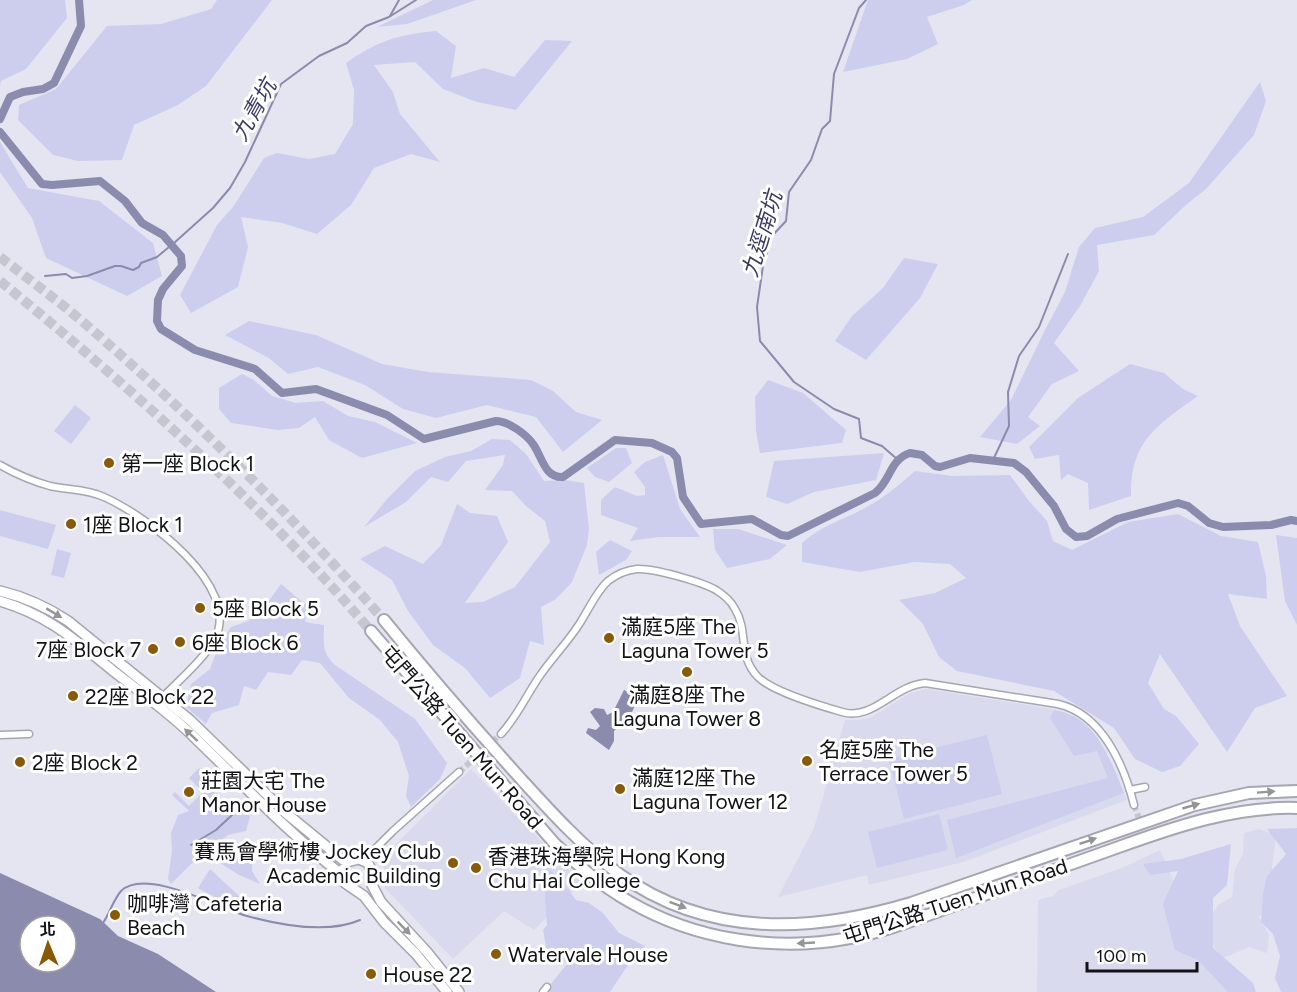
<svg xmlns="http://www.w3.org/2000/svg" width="1297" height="992" font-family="Figtree,'Noto Sans TC',sans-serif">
<rect width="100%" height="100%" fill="#e4e5f1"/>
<g fill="#d9daed">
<path d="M927 689 1058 710 1078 718 1089 727 1098 738 1127 800 963 862 869 885 867 875 778 897 814 828 845 720H858L870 718 910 693Z"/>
<path d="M471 769 582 883 534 930 504 911 453 959 385 888V872L382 858Z"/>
<path d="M1259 829 1276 835 1272 867 1276 879 1272 902 1259 917 1269 935 1267 953 1249 947 1228 956 1220 958 1204 927 1218 905 1232 897 1235 869 1243 854 1244 833Z"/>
<path d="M1160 850 1195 929 1251 992H1037L1038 900 1053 896 1059 890 1122 868Z"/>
</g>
<g fill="#cdceee" fill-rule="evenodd">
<path d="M0 0H65L67 18 26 69 1 81 0 87Z"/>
<path d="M217 0H272L206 86 178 105 134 125 122 160 78 161 53 155 18 120 19 105 56 89 107 26 161 24 211 9Z"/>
<path d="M433 0H476L407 24 377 27Z"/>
<path d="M868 0H972L964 5 927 17 938 44 907 59 843 72Z"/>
<path d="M436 31 456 46 451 78 484 68 514 77 545 40 572 41 516 110 477 102 443 89 415 62 374 65 393 92 400 114 440 162 411 154 374 168 351 205 317 234 282 223 241 217 248 247 238 287 191 313 180 295 217 225 233 207 264 158 277 153 309 159 335 154 353 124 354 90 346 63C377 41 397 35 436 31Z"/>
<path d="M1260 82 1266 101 1254 135 1206 189 1187 204 1154 235 1097 245 1099 271 1080 306 1054 343 1079 371 1052 384 1028 417 1040 426 1017 444 980 437 1011 400 1045 330 1065 292 1079 247 1095 228 1143 217 1189 183Z"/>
<path d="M0 142 28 188 99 201 153 243 162 276 127 296 46 258 32 218 0 172Z"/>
<path d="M904 258 938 264 920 298 866 360 835 341 852 316 883 288Z"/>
<path d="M249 321 316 335 382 364 428 372 531 380 553 391 576 412 602 420 563 452 536 417 487 405 436 418 403 409 365 385 318 367 288 374 269 358 225 335Z"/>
<path d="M1130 364 1164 373 1183 389 1198 396C1157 425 1130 441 1131 496L1089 510 1088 483 1068 474 1061 480 1059 455 1035 459 1029 447 1078 398Z"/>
<path d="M242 374 254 380 272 396 296 403 323 401 348 416 375 422 417 443 362 458 329 440 315 417 299 428 278 430 231 423 219 409V388Z"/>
<path d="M768 380 803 393 846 430 842 443 760 453 756 431 755 397Z"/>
<path d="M75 405 91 418 71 444 54 431Z"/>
<path d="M492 439 510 440 526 454 544 481 565 480 584 483 589 529 587 545 572 582 556 599 541 607 544 645 530 641 520 678 490 698 465 668 433 645 408 611 392 580 360 559 385 546 423 564 441 545 457 504 470 513 497 516 508 542 465 603 483 602 515 587 550 542 545 521 526 506 512 491 485 490 503 465 505 455 466 461 448 482 431 477 406 502 364 527 387 499 415 471 445 457 471 451Z"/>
<path d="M616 448H626L632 463 609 482 595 477 587 468Z"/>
<path d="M884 453 876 480 814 492 787 504 766 497 774 461Z"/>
<path d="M663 455 680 509 700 537H658L630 541 638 528 601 515V500L615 487 637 496 645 495V487L634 472 645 462Z"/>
<path d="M915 471 952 476 1010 475 1029 501 1047 521 1053 541 1072 550 1128 522 1178 514 1221 536 1258 542 1266 576 1267 599 1228 594 1240 626 1287 696 1255 708 1227 752 1160 654 1148 683 1164 709 1176 716 1199 744 1180 766 1162 772 1135 759 1114 728 1054 691 957 671 939 657 923 624 899 600 935 593 966 578 950 564 914 562 860 572 802 562V543C824 524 841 521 865 508 884 498 899 485 915 471Z"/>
<path d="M0 510 56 525 48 549 0 536Z"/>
<path d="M713 529H738L787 545 770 559 727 568 715 550Z"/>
<path d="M1276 535 1297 538V625L1285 601Z"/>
<path d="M610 540 632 551 626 560 599 575 596 552Z"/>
<path d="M57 549 71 553 64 578 51 575Z"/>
<path d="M281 584 307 606 305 622 324 625C324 642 321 652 335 665L415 719 447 763 440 779 411 807 406 796 409 776 398 742 380 720 349 698 320 663 302 660 291 675 268 672 256 690 244 686 239 705 212 713 206 724 186 707 191 684 210 669 219 645 231 627 248 621 265 606Z"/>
<path d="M1054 710C1095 716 1110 758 1124 793L956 858 947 820 1108 778 1097 751 1074 756 1050 718Z"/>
<path d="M987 735 1002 794 904 819 889 759Z"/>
<path d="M199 768 220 801 239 807 250 816 246 831 228 835 191 864 171 884 168 879 172 851 171 833 178 815 189 811 172 795ZM189 778 203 792 189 806 175 792Z"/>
<path d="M939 814 948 850 877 868 868 832Z"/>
<path d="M1297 828V992H1281L1275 978 1280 956 1273 934 1261 922 1263 894 1267 876 1286 854 1267 829Z"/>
<path d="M1231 844 1227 885 1213 898V948L1253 983 1256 992H1228L1198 960 1175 950 1163 904 1178 871 1150 875 1143 864 1181 859Z"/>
<path d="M220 850 253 851 252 871 260 884 239 875 217 861Z"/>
<path d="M546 867 559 878 576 900 589 903 603 913 619 933 645 946 630 962 610 992H548L550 985 567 964 547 952 543 930 547 925 545 898Z"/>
<path d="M210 869 250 906 244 913 198 888Z"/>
</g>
<g fill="#8a8bad" fill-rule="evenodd">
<path d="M624 690 639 697 632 712 614 731V741L609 750 586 733 588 728 596 730 600 726 590 712 595 708 604 709 607 715 613 712Z"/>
<path d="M0 873 100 919 118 936 158 954 216 992H0ZM30 926H66V962H30Z"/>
</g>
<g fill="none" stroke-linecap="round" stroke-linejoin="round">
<g stroke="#8a8bad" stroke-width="2">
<path d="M866 0 859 8 834 74 830 121 822 129 811 160 789 192 786 221 772 236 763 266 757 307 760 341 794 382 834 409 859 419 861 438 882 446 897 459"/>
<path d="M390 16 399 0"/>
<path d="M174 243 213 208 230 188 245 162 281 84 319 56 347 43 366 26 389 17 416 0"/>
<path d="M45 276 66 274 72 278 87 276 115 266H121L133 270 139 267 141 263 157 257 169 247"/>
<path d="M993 460 1009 426 1008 392 1019 356 1039 327 1068 254"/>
<path d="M191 845 216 830 248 800"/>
<path d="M103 923C109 914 114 899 121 891 146 867 219 908 247 916 280 925 328 934 360 920"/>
</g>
<g stroke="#8a8bad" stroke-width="8">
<path d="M0 119 10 97 23 92 43 89 54 83 81 26 79 0"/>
<path d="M0 132 42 184 52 185 100 181 125 201 142 223 163 235 181 256 182 266 163 289 158 300 157 321 161 329 195 350 255 369 282 393 316 389 387 415 424 439 496 421C508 421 526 434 533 444 542 456 544 478 563 477L615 440 652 443 672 452 677 458 683 497 701 524 752 519 781 535 788 536 875 493C891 481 889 460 910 453L922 455 935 466 940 467 970 458 1014 463 1026 472 1054 506 1066 529 1076 537 1087 536 1117 519 1178 503 1188 506 1209 523 1223 527 1271 525 1291 520 1297 521"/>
</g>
<g stroke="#c5c6d0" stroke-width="6" stroke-dasharray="6 3" stroke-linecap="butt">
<path d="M459 772 501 734"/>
<path d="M1134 805 1141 824"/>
</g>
<g stroke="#c5c6d0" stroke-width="10" stroke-dasharray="10 5" stroke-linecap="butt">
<path d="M0 257C27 278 56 299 83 322 190 414 290 514 384 620"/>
<path d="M0 281C107 368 211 460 307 560 329 583 350 607 371 631"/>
</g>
<g stroke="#a5a6b1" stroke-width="9">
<g id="street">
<path d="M0 465C16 474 32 481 50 486 68 490 87 489 104 497 145 515 242 585 215 639 205 658 176 683 160 700"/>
<path d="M501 734C517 717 526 696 539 677 552 658 568 642 580 623 589 609 596 592 608 581 617 574 627 570 637 569 654 568 702 582 716 590 724 595 731 601 735 609 749 632 737 655 758 677 772 691 821 706 842 712 873 721 893 686 925 683L1058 704C1102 714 1124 765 1134 805"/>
<path d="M0 735 29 734"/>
<path d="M1130 790 1145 787"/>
<path d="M364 860 393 831 459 772"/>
<path d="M543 992 547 987"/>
</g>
</g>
<g stroke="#a5a6b1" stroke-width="12">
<g id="primary">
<path d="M0 591C25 597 47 607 68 621L190 720 287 814 343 860 347 862 359 859 368 863 372 872V885L381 902 427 952 459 992"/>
<path d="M0 601C48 615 74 639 112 670 140 692 169 712 194 737 243 784 288 833 341 874"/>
<path d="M343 869 341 876 345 883 364 896 384 922 416 954 447 992"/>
</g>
</g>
<g stroke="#a5a6b1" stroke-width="14">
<g id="highway">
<path d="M384 620C428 674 474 727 521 779 552 813 582 846 619 874 708 938 811 933 911 903L1195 805 1249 793 1297 791"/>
<path d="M371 631 555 844C579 866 603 887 630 902 696 940 776 952 850 938 889 931 929 914 967 901 1017 883 1066 866 1116 848 1174 827 1235 806 1297 808"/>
</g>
</g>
<use href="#street" stroke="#fff" stroke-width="6"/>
<use href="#primary" stroke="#fff" stroke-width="9"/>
<use href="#highway" stroke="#fff" stroke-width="10"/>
</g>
<defs><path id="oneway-solid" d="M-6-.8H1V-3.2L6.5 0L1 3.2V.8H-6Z" transform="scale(1.5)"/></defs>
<g fill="#959597">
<use href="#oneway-solid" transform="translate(54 613) rotate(31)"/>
<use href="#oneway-solid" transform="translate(191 735) rotate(-137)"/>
<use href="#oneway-solid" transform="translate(1266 792) rotate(-4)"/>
<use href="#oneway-solid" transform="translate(1191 806) rotate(-16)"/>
<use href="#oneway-solid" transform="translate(1088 841) rotate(-19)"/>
<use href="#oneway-solid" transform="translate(678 905) rotate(21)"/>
<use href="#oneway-solid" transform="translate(404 928) rotate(45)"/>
<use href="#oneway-solid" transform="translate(806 943) rotate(177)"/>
</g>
<g fill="#895a00" stroke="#fff" stroke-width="2">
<circle cx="109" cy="463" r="6"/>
<circle cx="71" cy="524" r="6"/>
<circle cx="200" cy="608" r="6"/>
<circle cx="609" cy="638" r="6"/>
<circle cx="180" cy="642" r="6"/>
<circle cx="153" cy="649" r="6"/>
<circle cx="687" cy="672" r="6"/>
<circle cx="73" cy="696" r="6"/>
<circle cx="807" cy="761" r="6"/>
<circle cx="20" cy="762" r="6"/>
<circle cx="620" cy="789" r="6"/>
<circle cx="189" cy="792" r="6"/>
<circle cx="453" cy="863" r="6"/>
<circle cx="476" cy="868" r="6"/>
<circle cx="115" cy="915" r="6"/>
<circle cx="496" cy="954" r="6"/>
<circle cx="371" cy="974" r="6"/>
</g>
<g text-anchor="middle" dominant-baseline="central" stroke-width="6" stroke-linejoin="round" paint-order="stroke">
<g font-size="21" fill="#131317" stroke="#fff" text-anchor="start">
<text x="121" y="463">第一座 Block 1</text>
<text x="83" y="524">1座 Block 1</text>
<text x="212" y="608">5座 Block 5</text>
<text x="621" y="626">滿庭5座 The<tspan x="621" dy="24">Laguna Tower 5</tspan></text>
<text x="192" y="642">6座 Block 6</text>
<text x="141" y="649" text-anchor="end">7座 Block 7</text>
<text x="687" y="694" text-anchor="middle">滿庭8座 The<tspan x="687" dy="24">Laguna Tower 8</tspan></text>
<text x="85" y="696">22座 Block 22</text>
<text x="819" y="749">名庭5座 The<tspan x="819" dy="24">Terrace Tower 5</tspan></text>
<text x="32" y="762">2座 Block 2</text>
<text x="632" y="777">滿庭12座 The<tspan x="632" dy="24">Laguna Tower 12</tspan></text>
<text x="201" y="780">莊園大宅 The<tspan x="201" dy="24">Manor House</tspan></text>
<text x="441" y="851" text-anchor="end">賽馬會學術樓 Jockey Club<tspan x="441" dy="24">Academic Building</tspan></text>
<text x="488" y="856">香港珠海學院 Hong Kong<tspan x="488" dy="24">Chu Hai College</tspan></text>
<text x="127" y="903">咖啡灣 Cafeteria<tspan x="127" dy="24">Beach</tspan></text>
<text x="508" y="954">Watervale House</text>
<text x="383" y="974">House 22</text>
</g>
<g font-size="21" fill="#131317" stroke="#fff">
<text transform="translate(462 737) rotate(49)">屯門公路 Tuen Mun Road</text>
<text transform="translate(955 901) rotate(-18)">屯門公路 Tuen Mun Road</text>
</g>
<g font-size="22" font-style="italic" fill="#3e3b6c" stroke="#fff">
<text transform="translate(254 110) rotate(-61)">九青坑</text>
<text transform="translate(762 234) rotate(-73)">九逕南坑</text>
</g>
</g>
<g transform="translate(48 944) rotate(358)"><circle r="28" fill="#ffffff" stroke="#a1a1a2" stroke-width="1.5"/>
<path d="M0-4.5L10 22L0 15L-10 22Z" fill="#895a00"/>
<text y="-9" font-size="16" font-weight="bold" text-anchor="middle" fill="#131317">北</text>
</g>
<path d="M1087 962v9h110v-9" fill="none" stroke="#131317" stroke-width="3"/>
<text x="1096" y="962" font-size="18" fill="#131317" stroke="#ffffff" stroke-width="4.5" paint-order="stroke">100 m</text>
</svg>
